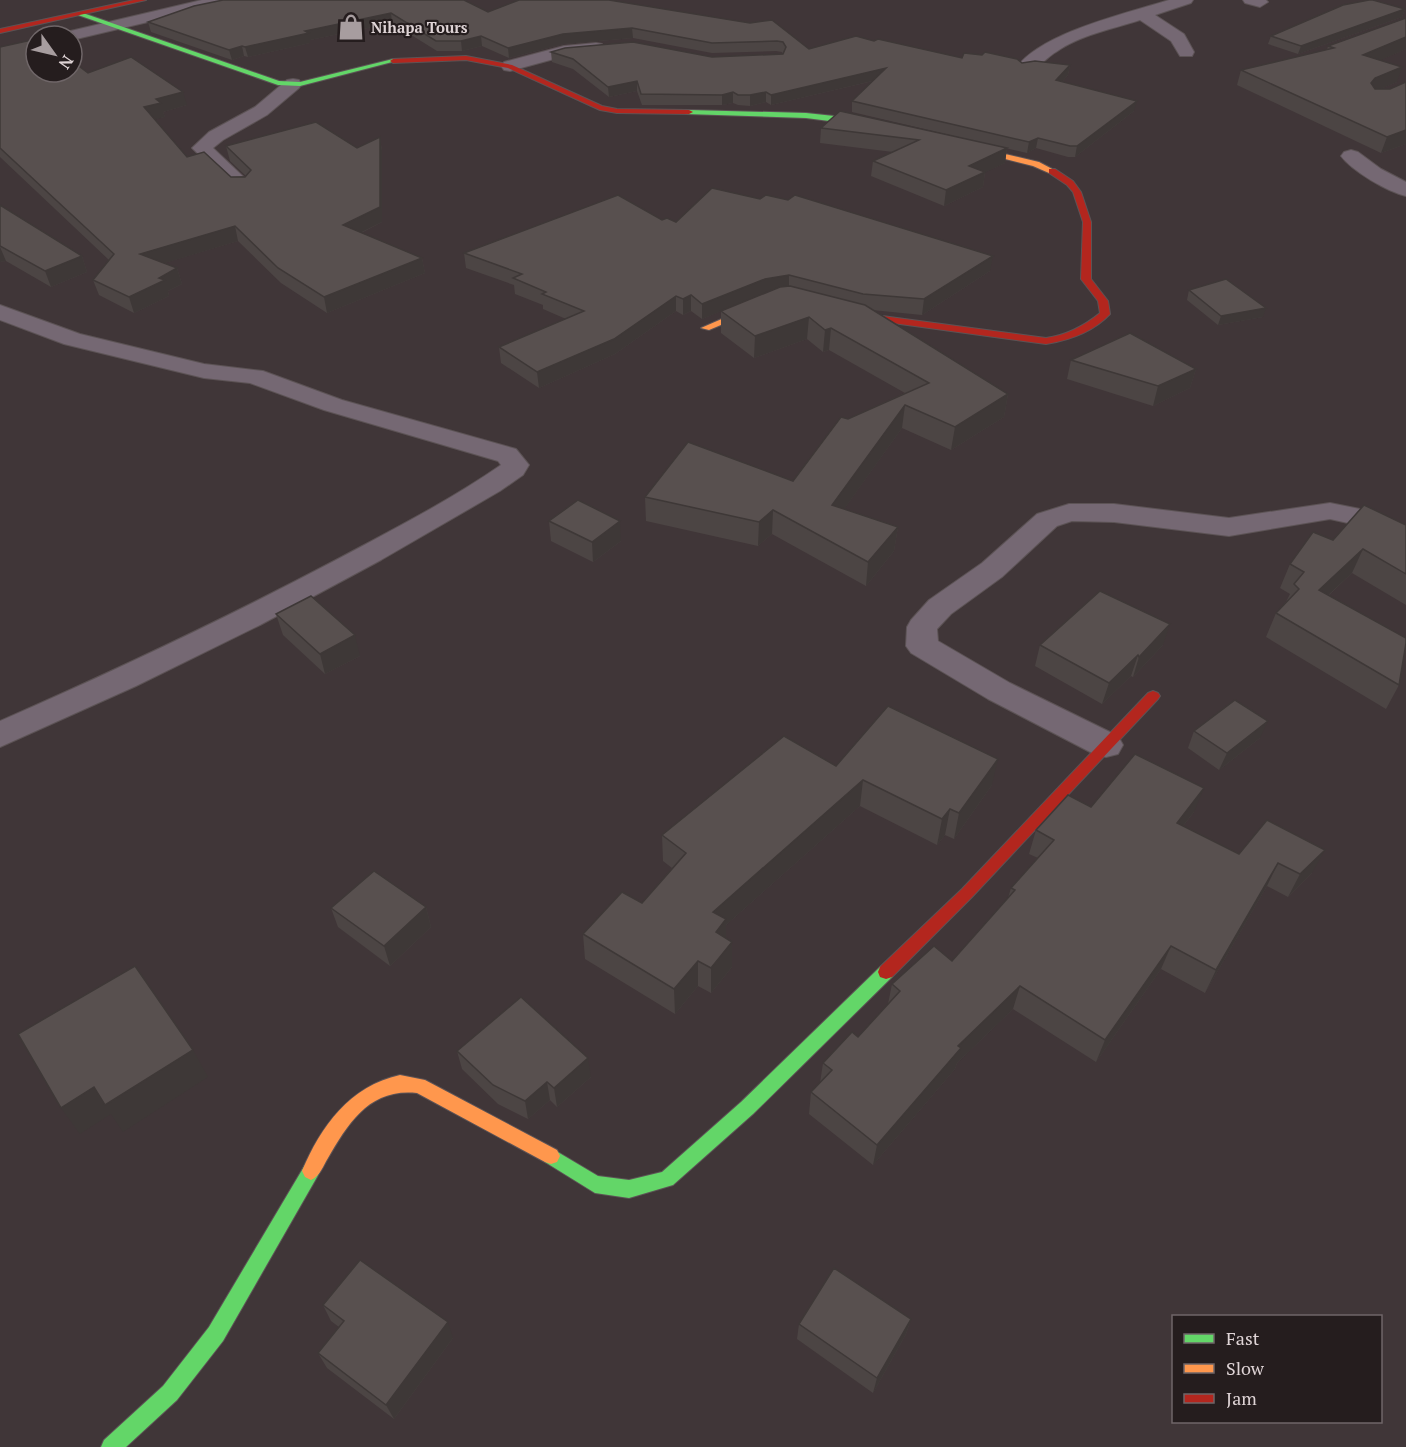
<svg xmlns="http://www.w3.org/2000/svg" width="1406" height="1447" font-family="'PT Serif',serif">
<rect width="100%" height="100%" fill="#403638"/>
<g fill="none" stroke-linecap="round" stroke-linejoin="round">
<g stroke="#5c5355" stroke-width="2">
<g id="street">
<path d="M202 0H230L228 3 72 40V36H60L62 33Z"/>
<path d="M1169 0H1193L1191 3 1155 15 1184 34 1194 52 1192 56H1180L1171 41 1140 20C1113 29 1080 35 1056 52 1044 59 1035 74 1020 71L1017 67C1043 32 1128 13 1169 0Z"/>
<path d="M1243 0H1266L1268 2 1260 7 1245 3Z"/>
<path d="M596 43 602 44 604 48 602 52 565 56 510 71 504 70 501 66 504 62 564 46Z"/>
<path d="M293 79 299 80 302 84 299 88 267 115 223 140 213 148 252 185 249 189H235L192 148 209 132 255 107 287 80Z"/>
<path d="M1351 150 1358 152 1381 169 1406 182V196C1388 192 1352 171 1341 156L1344 152Z"/>
<path d="M0 305 80 334 204 364 263 371 342 400 516 449 529 465 523 475 500 491 381 560 260 625 136 686 0 747V721C114 671 226 618 336 560 392 530 449 501 501 465L498 461 324 410 250 383 204 378 64 344 0 320Z"/>
<path d="M1330 503 1375 512 1406 527V547L1357 525 1330 519 1229 536 1114 522 1072 521 1057 526 1002 577 951 614 937 629 938 641 1010 683 1118 736 1123 745 1118 754 1106 757 1094 754 988 699 911 653 906 646 907 627 911 620 929 600 982 563 1037 514 1069 504H1114L1229 518Z"/>
</g>
</g>
<g stroke="#5c5355" stroke-width="2">
<g id="fast">
<path d="M80 12 279 81 300 82 393 59 396 61 300 86 278 85 78 15Z"/>
<path d="M689 110 806 113 853 118 880 125 876 127 806 118 686 114 685 112Z"/>
<path d="M886 965 892 967 894 972 892 977 753 1114 673 1185 629 1198 595 1193 545 1162 542 1156 545 1150 551 1148 598 1176 629 1180 662 1172 741 1102 880 967Z"/>
<path d="M311 1162 317 1165 320 1171 317 1177 223 1341 177 1400 126 1447H101L104 1440 163 1386 209 1327 305 1165Z"/>
</g>
</g>
<g stroke="#5c5355" stroke-width="2">
<g id="slow">
<path d="M958 143 1039 162 1056 171 1049 173 1033 166 958 147Z"/>
<path d="M763 301 768 304 766 306 709 330 701 328Z"/>
<path d="M400 1075 425 1080 557 1150 560 1156 557 1162 551 1164 545 1162 417 1093C370 1088 349 1122 328 1158 323 1166 320 1176 311 1180L305 1177 302 1171C321 1126 350 1086 400 1075Z"/>
</g>
</g>
<g stroke="#5c5355" stroke-width="2">
<g id="jam">
<path d="M134 0H146L0 33V29Z"/>
<path d="M466 56 512 65 602 106 617 109 689 110 693 112 689 114 617 113 600 110 508 68 466 60 393 63 390 61 393 59Z"/>
<path d="M1049 169H1055L1073 181 1081 192 1091 222V279L1108 301 1110 314C1093 332 1070 340 1046 344L842 316V312L845 311 1046 338C1067 335 1084 326 1100 313L1098 301 1081 279 1083 222 1073 192 1067 185 1049 173Z"/>
<path d="M1153 691 1158 693 1160 696 1158 699 972 897 892 977 886 979 880 977 878 972 880 967 962 889 1148 693Z"/>
</g>
</g>
<use href="#street" fill="#756873" fill-rule="evenodd"/>
<use href="#fast" fill="#63d668" fill-rule="evenodd"/>
<use href="#slow" fill="#ff974d" fill-rule="evenodd"/>
<use href="#jam" fill="#b3261e" fill-rule="evenodd"/>
</g>
<g fill="#4c4544">
<path d="M194 6 488 12 750 23 809 49 874 41 962 58 1022 63 1070 65 1068 75 1062 82 1134 111 1075 157H1068L1036 148 1027 153 852 112V101L873 81 771 105 766 102 750 106 738 105 733 103 722 105H642L637 91 609 97 573 69 552 62 551 52 712 57 783 54 782 52 776 51 712 53 633 38 564 44 509 58 482 46 462 51H437L392 23 310 40V43L248 57 244 56 232 60 151 32 148 22Z"/>
<path d="M1405 9 1402 17 1298 54 1268 44 1271 36Z"/>
<path d="M1328 46 1406 49 1380 60 1397 82 1380 89 1406 144 1381 153 1237 85 1241 70 1327 50Z"/>
<path d="M0 47 187 105 163 112 165 117 154 119 187 157 231 177 246 176 230 161 226 146 357 148 380 137 382 151V222L361 233 422 258 425 273 327 313 281 283 238 241 164 263 177 268 182 284 168 291 169 296 134 313 99 295 93 280 109 260 0 157Z"/>
<path d="M821 128 1007 148 1005 163 985 172 983 187 944 206 871 176 873 161 893 152 820 143Z"/>
<path d="M0 205 82 256 87 272 51 287 6 261 0 262Z"/>
<path d="M662 220 990 271 922 315 872 310 1008 394 1004 417 951 450 902 428 844 509 898 527 894 551 866 586 772 534 758 546 646 521 645 497 793 481 848 419 905 393 829 350 823 352 807 339 754 358 721 333V311L702 319 691 311 683 315 676 311 615 354 539 388 501 363 499 347 566 319 543 309V305L515 294 514 285 466 268 464 253Z"/>
<path d="M1189 290 1263 317 1218 325 1187 300Z"/>
<path d="M1071 360 1196 369 1190 388 1153 406 1067 379Z"/>
<path d="M549 521 621 541 593 562 551 541Z"/>
<path d="M1406 525V605L1352 573 1329 595 1399 685 1386 709 1266 637 1276 613 1286 602 1290 594 1280 588 1290 564 1333 540Z"/>
<path d="M276 614 360 656 325 674 283 635Z"/>
<path d="M1040 645H1163L1133 677 1131 676 1102 704 1035 666Z"/>
<path d="M1194 731 1260 738 1219 770 1188 748Z"/>
<path d="M836 766 992 785 954 839 945 835 937 845 860 806 726 925V938L732 967 711 993 698 986 675 1014 585 959 583 934 642 903 672 868 663 861 662 835Z"/>
<path d="M1091 807 1194 812 1183 826 1239 854 1267 820 1312 873 1288 897 1267 886 1205 993 1161 969 1096 1062 1013 1009 957 1063 955 1069 873 1165 809 1114 811 1092 820 1083 823 1063 858 1037 888 1004 892 984 952 961 1008 898 1011 888 1038 858 1029 854 1036 830Z"/>
<path d="M426 907 431 927 390 966 338 927 331 908Z"/>
<path d="M457 1051 591 1077 557 1107 550 1100 528 1119 498 1104 462 1069Z"/>
<path d="M323 1305 453 1338 394 1419 327 1368 318 1353 339 1327 331 1321Z"/>
<path d="M911 1319 906 1334 873 1393 797 1339 799 1324Z"/>
</g>
<g fill="#3e3837">
<path d="M1405 9 1402 17 1298 54 1301 46Z"/>
<path d="M391 13 392 23 310 40V43L248 57 245 47 305 31Z"/>
<path d="M632 28 633 38 564 44 509 58 508 48 563 34Z"/>
<path d="M481 36 482 46 462 51 461 41Z"/>
<path d="M1406 37V49L1358 70 1363 55Z"/>
<path d="M242 46 244 56 232 60 229 50Z"/>
<path d="M1070 65 1068 75 1054 91 1056 80Z"/>
<path d="M1402 67 1397 82 1369 94 1371 83 1375 78Z"/>
<path d="M886 68 885 78 771 105V95Z"/>
<path d="M637 81V91L609 97 608 87Z"/>
<path d="M183 92 187 105 163 112 165 117 148 121 144 107 156 99Z"/>
<path d="M733 92V103L722 105V95Z"/>
<path d="M766 92V102L750 106V95Z"/>
<path d="M1137 101 1134 111 1075 157 1077 146Z"/>
<path d="M1406 130V144L1381 153 1387 137Z"/>
<path d="M380 137 382 151V222L346 240 343 225Z"/>
<path d="M1038 138 1036 148 1027 153 1029 142Z"/>
<path d="M1007 148 1005 163 967 181 969 166Z"/>
<path d="M985 172 983 187 944 206 946 190Z"/>
<path d="M235 226 238 241 145 269 140 254Z"/>
<path d="M0 247 6 261 0 262Z"/>
<path d="M82 256 87 272 51 287 45 271Z"/>
<path d="M993 256 990 271 922 315 924 299Z"/>
<path d="M422 258 425 273 327 313 324 297Z"/>
<path d="M177 268 182 284 168 291 169 296 134 313 129 297 159 278Z"/>
<path d="M789 275V290L764 294 702 319V304L765 279Z"/>
<path d="M691 295V311L683 315V299Z"/>
<path d="M676 296V311L615 354 539 388 537 372Z"/>
<path d="M1266 308 1263 317 1218 325 1221 316Z"/>
<path d="M809 317 807 339 754 358 755 336Z"/>
<path d="M831 328 829 350 823 352 825 330Z"/>
<path d="M1196 369 1190 388 1153 406 1158 386Z"/>
<path d="M1008 394 1004 417 951 450 955 427Z"/>
<path d="M905 405 902 428 830 529 832 505Z"/>
<path d="M773 510 772 534 758 546 759 522Z"/>
<path d="M620 521 621 541 593 562 592 542Z"/>
<path d="M898 527 894 551 866 586 868 562Z"/>
<path d="M1363 549 1352 573 1308 614 1319 590Z"/>
<path d="M1170 624 1163 645 1133 677 1139 657Z"/>
<path d="M355 635 360 656 325 674 320 654Z"/>
<path d="M1138 655 1131 676 1102 704 1109 683Z"/>
<path d="M1268 721 1260 738 1219 770 1227 753Z"/>
<path d="M998 759 992 785 954 839 959 813Z"/>
<path d="M863 780 860 806 726 925V944L716 957 713 912Z"/>
<path d="M1204 788 1194 812 1167 846 1177 823Z"/>
<path d="M950 809 945 835 937 845 942 819Z"/>
<path d="M1325 850 1312 873 1288 897 1300 874Z"/>
<path d="M1278 863 1267 886 1205 993 1216 970Z"/>
<path d="M426 907 431 927 390 966 384 946Z"/>
<path d="M732 942V967L711 993V968Z"/>
<path d="M1171 946 1161 969 1096 1062 1105 1040Z"/>
<path d="M698 961V986L675 1014 674 989Z"/>
<path d="M1020 986 1013 1009 957 1063 955 1069 873 1165 877 1145 958 1046Z"/>
<path d="M193 1050 208 1077 123 1132 111 1114 80 1134 61 1108 94 1087Z"/>
<path d="M588 1058 591 1077 557 1107 554 1088Z"/>
<path d="M547 1082 550 1100 528 1119 525 1101Z"/>
<path d="M911 1319 906 1334 873 1393 877 1378Z"/>
<path d="M448 1322 453 1338 394 1419 386 1405Z"/>
</g>
<g fill="#58504f" stroke="#3e3837" stroke-width="1.5">
<path d="M223 0H464L488 12 519 0H609L750 23 772 20 809 49 856 36 874 41 878 39 962 58 964 53 982 55 985 52 1017 59 1022 63 1035 61 1070 65 1056 80 1137 101 1077 146H1070L1038 138 1029 142 852 101 886 68 771 95 766 92 750 95H738L733 92 722 95 641 94 637 81 608 87 573 59 551 52 565 48 633 42 712 57 783 54 786 47 783 42 777 41 712 43 632 28 563 34 508 48 481 36 461 41H436L391 13 305 31 309 33 245 47 242 46 229 50 148 22 194 6Z"/>
<path d="M1369 0H1373L1405 9 1301 46 1271 36 1343 5Z"/>
<path d="M1406 18V37L1363 55 1402 67 1375 78 1371 83 1375 89H1390L1406 82V130L1387 137 1241 70 1334 48 1328 46Z"/>
<path d="M36 39V72H72V61L88 73 131 57 183 92 156 99 161 103 144 107 187 157 204 152 231 177H245L251 170 226 146 316 122 357 148 380 137V207L343 225 422 258 324 297 278 268 235 226 140 254 177 268 159 278 165 280 129 297 93 280 114 254 0 148V47Z"/>
<path d="M840 111 1007 148 969 166 985 172 946 190 873 161 919 140 821 128Z"/>
<path d="M712 188 760 199 766 195 788 200 795 195 993 256 924 299 863 294 789 275 765 279 702 304 691 295 683 299 676 296 614 339 537 372 499 347 584 311 542 294 546 292 513 278 522 274 464 253 618 195 662 220 667 218 676 222Z"/>
<path d="M0 205 82 256 45 271 0 246Z"/>
<path d="M1226 279 1266 308 1221 316 1189 290Z"/>
<path d="M790 286 865 305 1008 394 955 427 905 405 832 505 898 527 868 562 773 510 759 522 645 497 688 442 793 481 841 417 848 419 929 383 831 328 825 330 809 317 755 336 721 311 780 287Z"/>
<path d="M1130 333 1196 369 1158 386 1071 360Z"/>
<path d="M578 500 620 521 592 542 549 521Z"/>
<path d="M1364 505 1406 525V574L1363 549 1319 590 1406 638V643L1399 685 1276 613 1299 589 1294 584 1304 572 1290 564 1313 532 1333 540Z"/>
<path d="M1100 591 1170 624 1139 657 1138 655 1109 683 1040 645Z"/>
<path d="M311 596 355 635 320 654 276 614Z"/>
<path d="M1235 700 1268 721 1227 753 1194 731Z"/>
<path d="M888 706 998 759 959 813 950 809 942 819 863 780 713 912 726 919 716 932 732 942 711 968 698 961 674 989 583 934 622 892 642 903 686 853 662 835 784 736 836 766Z"/>
<path d="M1135 754 1204 788 1177 823 1239 854 1267 820 1325 850 1300 874 1278 863 1216 970 1171 946 1105 1040 1020 986 958 1046 961 1048 877 1145 811 1092 832 1070 823 1063 852 1032 858 1037 900 991 892 984 934 946 952 961 1015 890 1011 888 1054 840 1036 830 1068 795 1091 807Z"/>
<path d="M374 871 426 907 384 946 331 908Z"/>
<path d="M135 966 193 1050 105 1105 94 1087 61 1108 18 1034Z"/>
<path d="M521 997 588 1058 554 1088 547 1082 525 1101 493 1085 457 1051Z"/>
<path d="M360 1260 448 1322 386 1405 318 1353 344 1321 323 1305Z"/>
<path d="M834 1268 911 1319 877 1378 799 1324Z"/>
</g>
<defs>
<g id="shop-bare" transform="scale(2.07)"><path d="M-5-2.5h2.3a2.7 3.5 0 0 1 5.4 0H5L5.5 6h-11ZM-1.5-2.5h3a1.5 2.3 0 0 0-3 0Z" fill="#a79d9f" stroke="#251d1e" stroke-width="2.5" paint-order="stroke"/></g>
</defs>
<g fill-rule="evenodd">
<use href="#shop-bare" x="351" y="27"/>
</g>
<g text-anchor="middle" dominant-baseline="central" stroke-width="4.5" stroke-linejoin="round" paint-order="stroke">
<g font-size="15" font-weight="bold" fill="#dfd4d6" stroke="#251d1e" text-anchor="start">
<text x="371" y="27">Nihapa Tours</text>
</g>
</g>
<rect x="1172" y="1315" width="210" height="108" fill="#251d1e" stroke="#6f6668" stroke-width="1.5"/>
<rect x="1184" y="1334" width="30" height="9" fill="#63d668" stroke="#6f6668" stroke-width="1.5"/>
<text x="1226" y="1345" font-size="18" fill="#dfd4d6">Fast</text>
<rect x="1184" y="1364" width="30" height="9" fill="#ff974d" stroke="#6f6668" stroke-width="1.5"/>
<text x="1226" y="1375" font-size="18" fill="#dfd4d6">Slow</text>
<rect x="1184" y="1394" width="30" height="9" fill="#b3261e" stroke="#6f6668" stroke-width="1.5"/>
<text x="1226" y="1405" font-size="18" fill="#dfd4d6">Jam</text>
<g transform="translate(54 54) rotate(124)"><circle r="28" fill="#251d1e" stroke="#6f6668" stroke-width="1.5"/>
<path d="M0-4.5L10 22L0 15L-10 22Z" fill="#a79d9f"/>
<text y="-9" font-size="16" font-weight="bold" text-anchor="middle" fill="#dfd4d6">N</text>
</g>
</svg>
